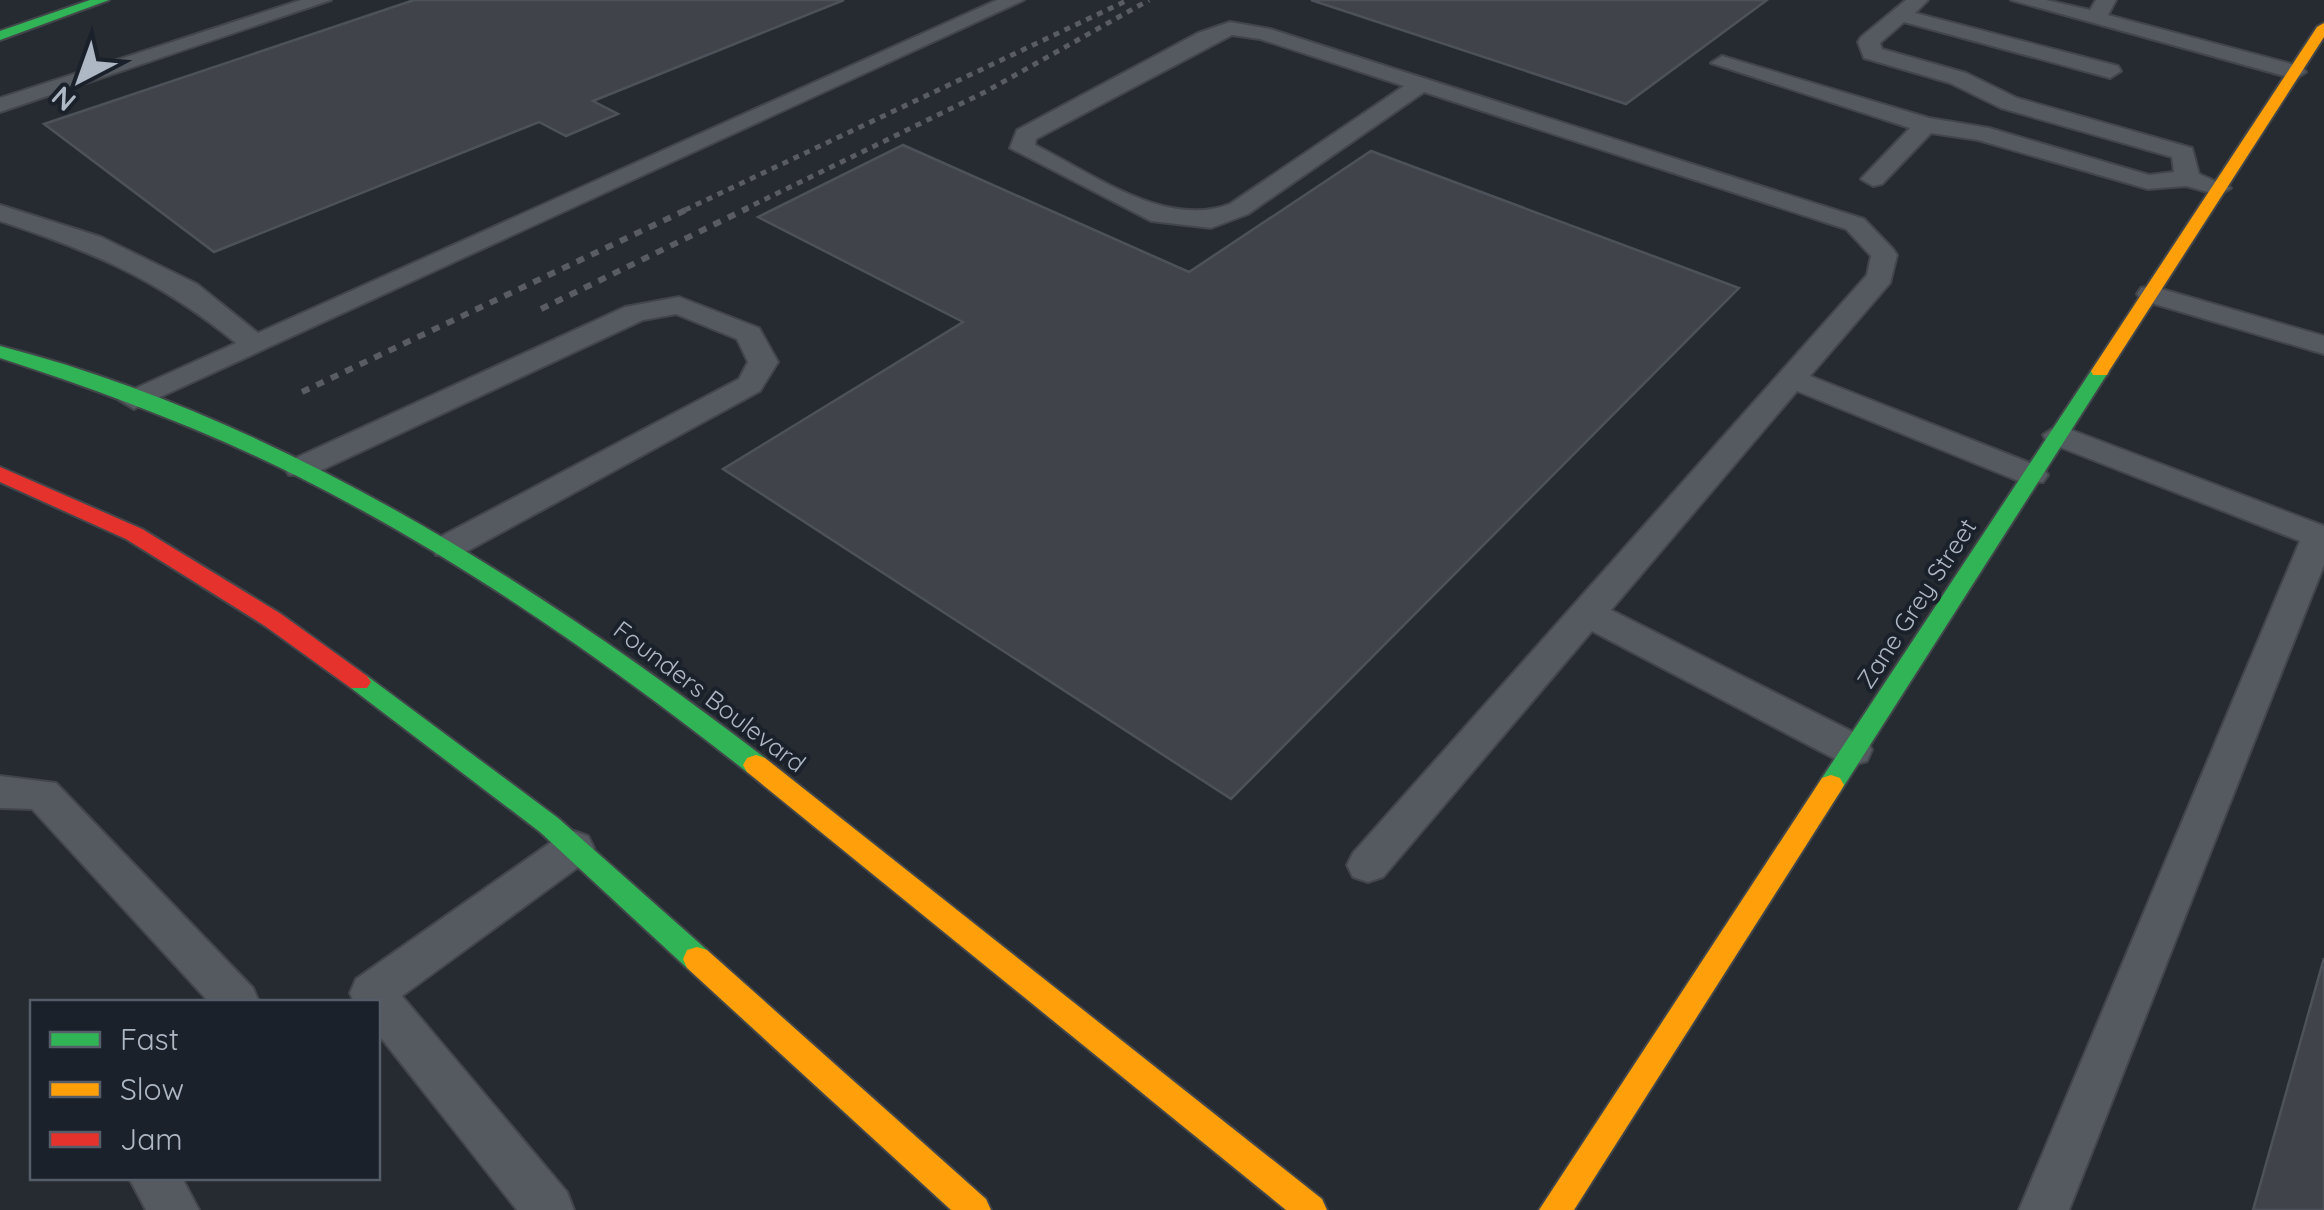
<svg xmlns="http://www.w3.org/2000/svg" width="2324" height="1210" font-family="Quicksand,sans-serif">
<rect width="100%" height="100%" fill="#262b31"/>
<g fill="#40444a" stroke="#4d525a" stroke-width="2.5">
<path d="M414 0H844L593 101 618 114 566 136 539 122 214 252 44 124Z"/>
<path d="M1311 0H1767L1626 104Z"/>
<path d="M903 145 1189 272 1371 151 1739 288 1231 799 723 469 963 322 758 217Z"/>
<path d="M2324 958V1210H2253Z"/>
</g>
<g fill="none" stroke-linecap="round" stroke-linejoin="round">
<g stroke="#42464b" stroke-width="4">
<g id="lane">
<path d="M301 0H331L0 112V98Z"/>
<path d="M997 0H1024L134 409 119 400 123 394 236 343C157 279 96 253 0 221V205L101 237 197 284 258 333Z"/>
<path d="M1906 0H1928L1915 13 2118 66 2121 71 2110 78 1904 22 1880 43 1882 49 1966 73 2017 98 2192 148 2199 174 2231 188 2219 195 2186 186 2148 189 1978 140 1931 133 1882 184 1873 186 1861 179 1910 128 1711 63 1722 56 1929 118 1989 128 2149 175 2174 172 2172 157 2001 108 1950 83 1864 58 1858 42 1861 37Z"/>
<path d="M2011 0H2046L2090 10 2096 0H2116L2108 15 2303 67 2306 72 2295 79Z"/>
<path d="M1230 22 1270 29 1864 219 1893 249 1897 255 1890 283 1810 376 2043 468 2048 475 2043 482H2021L1797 391 1611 610 1867 739 1872 750 1867 761 1853 765 1839 761 1592 631 1383 877 1368 882 1353 877 1347 865 1353 853 1867 275 1871 256 1846 229 1424 92 1248 214 1211 228 1151 221 1010 148 1017 130 1198 33ZM1232 35 1260 39 1404 86 1230 204C1165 229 1092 173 1035 145L1036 139Z"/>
<path d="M2151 286 2324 336V354L2141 300 2137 294 2141 288Z"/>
<path d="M679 297 759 328 778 362 760 391 460 555H436L431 547 436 539 739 379 748 362 737 339 676 314 643 320 311 475H289L284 468 289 461 625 307Z"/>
<path d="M2058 425 2324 526V565L2069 1210H2019L2300 541 2047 442 2043 435Z"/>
<path d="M0 776 56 783 253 988 259 1002H209L32 809 0 808Z"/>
<path d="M574 831 588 836 594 848 588 860 402 996 567 1192 574 1210H517L378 1034V1002H354L350 993 356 979 560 836Z"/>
<path d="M129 1178H182L199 1210H146Z"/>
</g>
</g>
<g stroke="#42464b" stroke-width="4">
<g id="fast">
<path d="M90 0H109L0 40V31Z"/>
<path d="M0 346C279 418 539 585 765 758L769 765 765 772 756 775 747 772C605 660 458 557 297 476 201 428 101 391 0 358Z"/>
<path d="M2100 365 2109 371 1840 792 1831 795 1822 792 1818 785 1822 778 2091 371Z"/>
<path d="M359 673 367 676 558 818 707 950 711 959 707 968 697 971 687 968 540 832 351 688 347 682 351 676Z"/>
</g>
</g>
<g stroke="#42464b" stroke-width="4">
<g id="slow">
<path d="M2324 23V37L2109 371 2107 375H2093L2091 371 2317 27Z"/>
<path d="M756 755 765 758 1322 1199 1327 1210H1286L747 772 743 765 747 758Z"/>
<path d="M1831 775 1840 778 1844 785 1840 792 1574 1210H1539L1822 778Z"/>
<path d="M697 947 707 950 986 1199 991 1210H951L687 968 683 959 687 950Z"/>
</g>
</g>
<g stroke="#42464b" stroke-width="4">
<path id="jam" d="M0 467 142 529 281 614 367 676 371 682 367 688H351L265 626 126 539 0 482Z"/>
</g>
<use href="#lane" fill="#555960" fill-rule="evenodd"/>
<use href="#fast" fill="#30b455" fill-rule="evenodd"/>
<use href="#slow" fill="#ff9f0a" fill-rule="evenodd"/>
<use href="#jam" fill="#e5322d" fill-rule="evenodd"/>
<g stroke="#595d63" stroke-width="5" stroke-dasharray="6 6" stroke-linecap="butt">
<path d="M685 210 1128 0"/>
<path d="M743 210 985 92 1149 0"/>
</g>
<g stroke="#595d63" stroke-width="6" stroke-dasharray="8 8" stroke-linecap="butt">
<path d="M541 309 748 208"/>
<path d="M302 392 690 208"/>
</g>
</g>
<g text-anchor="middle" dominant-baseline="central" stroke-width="8" stroke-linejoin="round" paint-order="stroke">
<g font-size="25" fill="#aeb7c4" stroke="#1a212b">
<text transform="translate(1916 603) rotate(-57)">Zane Grey Street</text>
<text transform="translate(710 696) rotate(37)">Founders Boulevard</text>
</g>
</g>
<rect x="30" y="1000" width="350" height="180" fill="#1a212b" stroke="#555d68" stroke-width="2.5"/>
<rect x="50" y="1032" width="50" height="15" fill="#30b455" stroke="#555d68" stroke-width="2.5"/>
<text x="120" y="1050" font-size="30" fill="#aeb7c4">Fast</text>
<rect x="50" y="1082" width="50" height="15" fill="#ff9f0a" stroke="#555d68" stroke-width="2.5"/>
<text x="120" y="1100" font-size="30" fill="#aeb7c4">Slow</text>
<rect x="50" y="1132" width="50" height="15" fill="#e5322d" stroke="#555d68" stroke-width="2.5"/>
<text x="120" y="1150" font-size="30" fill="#aeb7c4">Jam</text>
<g transform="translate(80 80) rotate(221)" stroke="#1a212b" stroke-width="8" paint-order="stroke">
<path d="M0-8L18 38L0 25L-18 38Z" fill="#aeb7c4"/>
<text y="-15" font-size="28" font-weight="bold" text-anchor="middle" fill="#aeb7c4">N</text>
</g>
</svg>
